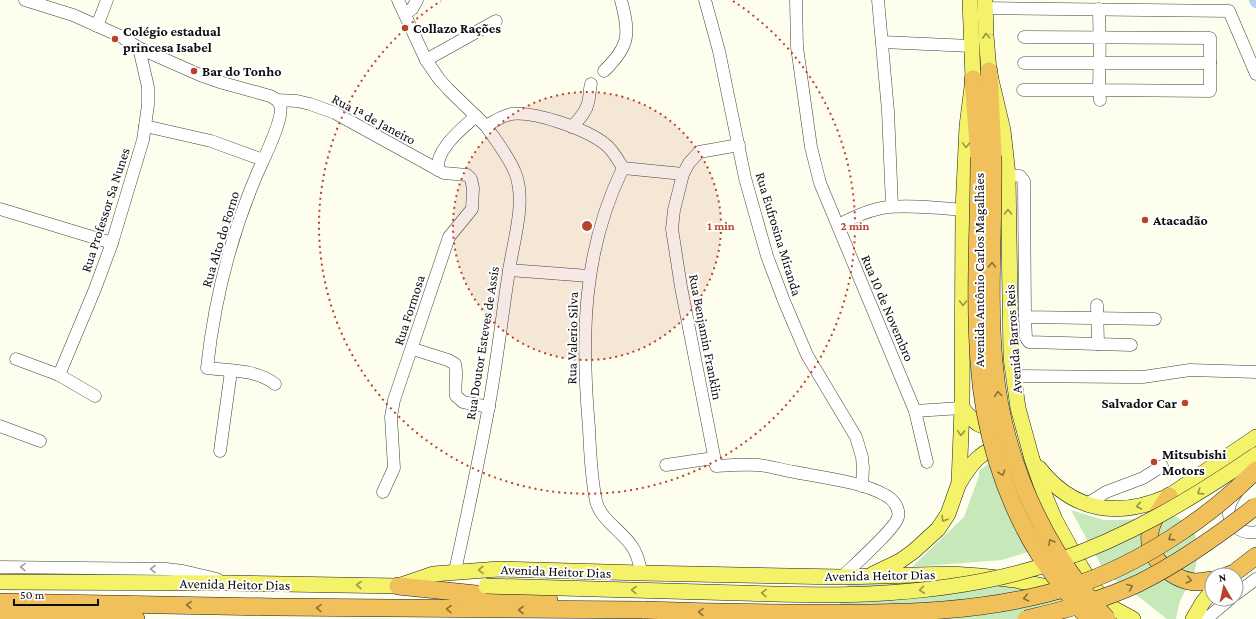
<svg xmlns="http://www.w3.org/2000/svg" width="1256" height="619" font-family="'Crimson Pro',serif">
<rect width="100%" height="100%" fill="#fefeee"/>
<g fill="#c7e8b9">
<path d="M1023 453 1066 540 1002 560 912 567 964 517 979 476V471L993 460Z"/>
<path d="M1071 510 1104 520H1122L1175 516 1194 529 1199 550 1194 574 1180 601 1176 619H1167L1130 590 1106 574Z"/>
<path d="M854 574 1076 588 1044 619H841C835 604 846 587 854 574Z"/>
</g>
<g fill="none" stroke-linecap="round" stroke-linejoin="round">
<path stroke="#b5cef4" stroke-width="12" d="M1255 0 1256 2"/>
<g stroke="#404040" stroke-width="13">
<g id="minor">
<path d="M25 0 73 15 120 36 139 48 200 75 223 83 270 96 277 100 297 101 310 104 335 113 444 173 467 175 471 179 473 188 472 209 449 237 394 400 391 417 394 468 383 492"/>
<path d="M398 0 426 60 439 79 448 89 486 126C494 121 502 116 511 114 535 111 586 129 605 144 613 150 618 160 623 168"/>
<path d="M705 0 719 51 745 178 767 256 784 301 807 355 856 437 862 457 863 468 862 486"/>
<path d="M796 0 797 47 811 147 820 183 915 411 927 462"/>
<path d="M878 0 888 111 892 206"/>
<path d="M985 8 1229 11 1256 74"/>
<path d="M405 14 412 9 417 0"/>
<path d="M97 26 107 0"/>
<path d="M1024 37 1210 38V91L1099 90C1100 63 1100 36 1099 9"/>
<path d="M882 42 971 46"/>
<path d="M426 60 496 21"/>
<path d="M1024 63H1210"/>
<path d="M604 71C630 46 630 34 621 0"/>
<path d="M1023 90H1099L1100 100"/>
<path d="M145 126 211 141 263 160"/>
<path d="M572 127C578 120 586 113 588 103 590 97 589 91 591 84"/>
<path d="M623 168 683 174 674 210 672 229 681 287 716 466C730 465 744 464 758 465 770 466 782 470 794 472 820 477 863 482 885 495 893 499 900 508 898 517 896 528 852 567 842 577"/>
<path d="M623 168C582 252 581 338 589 428 590 452 591 477 596 501 601 521 623 531 633 548 638 555 639 565 642 573"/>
<path d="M438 170C435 149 462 129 476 116"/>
<path d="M683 174 689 163 699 152 739 145"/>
<path d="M1008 175 1020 176 1024 181 1025 317 1155 319"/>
<path d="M0 209 112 243"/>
<path d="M838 225C852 218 866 211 882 208 904 204 940 208 963 210"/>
<path d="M509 270 589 276"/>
<path d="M1097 305 1098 344 1131 345"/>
<path d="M1025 317 1026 338 1029 342 1098 344"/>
<path d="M413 349 448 360 455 364C458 375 454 385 456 396L463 402 489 407"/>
<path d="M16 359 59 375 95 396"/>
<path d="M59 375 95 289 112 243 143 140 148 105V87L139 48"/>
<path d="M1013 376 1127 377H1143L1190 370 1256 372"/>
<path d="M275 384C256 369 230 371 207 368 214 302 231 235 257 174 263 160 285 117 280 105 279 103 278 101 277 100"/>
<path d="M915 411 962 408"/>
<path d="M0 426 40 441"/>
<path d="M220 451 231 371"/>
<path d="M666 465 714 458"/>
<path d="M1237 492C1234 497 1229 503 1229 509 1227 524 1242 535 1256 532"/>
<path d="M1087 504 1106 492 1143 478 1162 466"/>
<path d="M0 567 166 569 183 571 217 579"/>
<path d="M455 571C467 516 479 461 489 405 497 361 502 316 509 271 513 242 526 204 516 175 510 158 496 141 486 126"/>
<path d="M1236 594 1256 579"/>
<path d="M1206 619 1230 599"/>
</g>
</g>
<g stroke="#1e1e1e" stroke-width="16">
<g id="major">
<path d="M985 0 986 35 989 71 1003 130 1008 175 1011 358 1018 408 1032 459 1045 496 1055 520 1081 567 1094 588 1111 607 1133 619"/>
<path d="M962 408C974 422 980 430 1000 426"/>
<path d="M1039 468C1074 513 1119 518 1169 496L1256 437"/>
<path d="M960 482C970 465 982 448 1004 447"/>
<path d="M873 574 900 561 914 551 938 529 948 514 959 483 962 408 963 210 967 126 973 79 970 0"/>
<path d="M0 582 232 583 398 586 433 574 499 569 642 573 842 577 952 574 980 576 1015 580 1062 590"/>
<path d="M1087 598 1111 607"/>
<path d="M1193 619 1203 602 1212 591"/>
</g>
</g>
<g stroke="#1e1e1e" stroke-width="18">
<g id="highway">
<path d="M989 71 993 156"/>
<path d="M973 79 979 157"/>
<path d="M1169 496C1162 507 1151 520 1150 534 1147 558 1171 579 1194 582 1200 582 1206 581 1212 580"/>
<path d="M1228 575 1234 573 1256 556"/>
<path d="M398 586 486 595 549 600"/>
<path d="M0 602 275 607 644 610"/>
<path d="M0 617 136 619"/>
</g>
</g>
<use href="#minor" stroke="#fff" stroke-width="12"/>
<use href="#major" stroke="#f4f269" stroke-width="15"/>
<use href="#highway" stroke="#f0c15b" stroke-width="17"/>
<g stroke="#1e1e1e" stroke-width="16" stroke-linecap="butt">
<path id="major-bridge" d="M486 586C571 588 655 591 740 593 782 594 826 596 868 594 931 591 995 583 1054 562 1127 538 1193 498 1256 455"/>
</g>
<g stroke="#1e1e1e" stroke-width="18" stroke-linecap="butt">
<g id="highway-bridge">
<path d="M993 156C994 225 988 294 994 362 1001 444 1032 523 1082 589 1090 599 1098 609 1107 619"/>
<path d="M979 157C979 225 974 294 979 362 983 428 1004 498 1039 554 1054 577 1071 598 1089 619"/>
<path d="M644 610C700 612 755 613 811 613 898 614 989 613 1073 586 1138 565 1208 519 1256 470"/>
<path d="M1026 619C1064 610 1103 600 1139 583 1181 562 1219 535 1256 506"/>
</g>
</g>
<use href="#major-bridge" stroke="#f4f269" stroke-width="15"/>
<use href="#highway-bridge" stroke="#f0c15b" stroke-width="17"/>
</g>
<defs><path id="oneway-chevron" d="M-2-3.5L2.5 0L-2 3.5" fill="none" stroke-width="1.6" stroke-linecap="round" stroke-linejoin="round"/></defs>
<g stroke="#989644">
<use href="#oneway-chevron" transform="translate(986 36) rotate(-93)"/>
<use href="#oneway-chevron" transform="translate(966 145) rotate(92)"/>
<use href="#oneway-chevron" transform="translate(1008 212) rotate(-91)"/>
<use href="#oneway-chevron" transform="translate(963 303) rotate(90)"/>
<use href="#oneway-chevron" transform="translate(961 433) rotate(92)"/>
<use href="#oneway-chevron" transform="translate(1200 492) rotate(147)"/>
<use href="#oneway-chevron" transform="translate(1139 506) rotate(169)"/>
<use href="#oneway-chevron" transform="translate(944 519) rotate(124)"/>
<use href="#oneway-chevron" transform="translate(481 570) rotate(177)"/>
<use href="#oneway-chevron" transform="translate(359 585) rotate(-179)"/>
<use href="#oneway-chevron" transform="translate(634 590) rotate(-178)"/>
<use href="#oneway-chevron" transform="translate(922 590) rotate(172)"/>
<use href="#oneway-chevron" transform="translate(764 593) rotate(-179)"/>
</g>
<g stroke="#8a7038">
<use href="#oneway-chevron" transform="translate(992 265) rotate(-89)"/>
<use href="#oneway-chevron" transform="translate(998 394) rotate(-98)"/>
<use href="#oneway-chevron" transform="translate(1002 473) rotate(71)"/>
<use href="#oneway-chevron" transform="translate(1171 538) rotate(147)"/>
<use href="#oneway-chevron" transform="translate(1051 542) rotate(-120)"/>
<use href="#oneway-chevron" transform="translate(1189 580) rotate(13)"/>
<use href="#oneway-chevron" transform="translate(1130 587) rotate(-23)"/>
<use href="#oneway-chevron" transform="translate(1026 598) rotate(167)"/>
<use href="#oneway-chevron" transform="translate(189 605) rotate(-179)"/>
<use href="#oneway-chevron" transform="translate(319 608) rotate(-179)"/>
<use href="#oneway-chevron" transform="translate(449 609) rotate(-179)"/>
<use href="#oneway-chevron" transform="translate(521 610) rotate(-180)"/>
<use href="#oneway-chevron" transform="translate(701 612) rotate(-179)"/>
</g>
<g stroke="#9e9e9e">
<use href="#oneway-chevron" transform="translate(23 567) rotate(-179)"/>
<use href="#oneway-chevron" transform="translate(153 569) rotate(-179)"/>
</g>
<circle cx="587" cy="226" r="134" fill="#b9442a" fill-opacity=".12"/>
<g fill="none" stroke="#b9442a" stroke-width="2" stroke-dasharray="2 4">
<circle cx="587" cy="226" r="134"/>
<path d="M733 1A268 268 0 1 1 441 1"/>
</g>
<g fill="#b9442a" stroke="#fff" stroke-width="1.5">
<circle cx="405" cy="28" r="4"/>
<circle cx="115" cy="39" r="4"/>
<circle cx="194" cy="71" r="4"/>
<circle cx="1145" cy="220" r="4"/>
<circle cx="1185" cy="403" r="4"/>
<circle cx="1154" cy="462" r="4"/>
</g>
<g text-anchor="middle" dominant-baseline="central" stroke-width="4" stroke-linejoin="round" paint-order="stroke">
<g font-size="14" font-weight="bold" fill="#0d0d0d" stroke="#fff" text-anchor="start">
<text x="413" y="28">Collazo Rações</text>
<text x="123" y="31">Colégio estadual<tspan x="123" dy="16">princesa Isabel</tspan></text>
<text x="202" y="71">Bar do Tonho</text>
<text x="1153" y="220">Atacadão</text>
<text x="1177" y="403" text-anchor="end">Salvador Car</text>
<text x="1162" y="454">Mitsubishi<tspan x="1162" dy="16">Motors</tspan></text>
</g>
<g font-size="14" fill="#0d0d0d" stroke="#fff">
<text transform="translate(374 119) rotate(28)">Rua 1ª de Janeiro</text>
<text transform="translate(105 210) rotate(-72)">Rua Professor Sa Nunes</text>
<text transform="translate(779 234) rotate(73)">Rua Eufrosina Miranda</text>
<text transform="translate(220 239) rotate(-73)">Rua Alto do Forno</text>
<text transform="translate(979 270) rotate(-90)">Avenida Antônio Carlos Magalhães</text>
<text transform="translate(888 308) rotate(67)">Rua 10 de Novembro</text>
<text transform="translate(409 310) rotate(-72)">Rua Formosa</text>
<text transform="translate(706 337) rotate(79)">Rua Benjamin Franklin</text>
<text transform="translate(572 338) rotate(-89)">Rua Valerio Silva</text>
<text transform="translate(1013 339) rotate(-94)">Avenida Barros Reis</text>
<text transform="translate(482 343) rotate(-81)">Rua Doutor Esteves de Assis</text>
<text transform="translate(556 571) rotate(2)">Avenida Heitor Dias</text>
<text transform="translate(880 575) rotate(-1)">Avenida Heitor Dias</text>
<text transform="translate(235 584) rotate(1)">Avenida Heitor Dias</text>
</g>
</g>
<circle cx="587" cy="226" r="6" fill="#b9442a" stroke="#fff" stroke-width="2"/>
<g font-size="12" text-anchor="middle" font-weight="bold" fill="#b9442a" stroke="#fff" stroke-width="4" stroke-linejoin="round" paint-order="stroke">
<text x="721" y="230">1 min</text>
<text x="855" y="230">2 min</text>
</g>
<g transform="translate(1224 587) rotate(351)"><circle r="19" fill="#ffffff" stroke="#9e9e9e"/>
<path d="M0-3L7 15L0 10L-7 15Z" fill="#b9442a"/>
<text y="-6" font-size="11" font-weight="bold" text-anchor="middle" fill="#0d0d0d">N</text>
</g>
<path d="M14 599v6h84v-6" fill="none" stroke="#0d0d0d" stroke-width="2"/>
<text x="20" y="599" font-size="12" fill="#0d0d0d" stroke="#ffffff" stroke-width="3" paint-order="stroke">50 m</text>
</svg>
